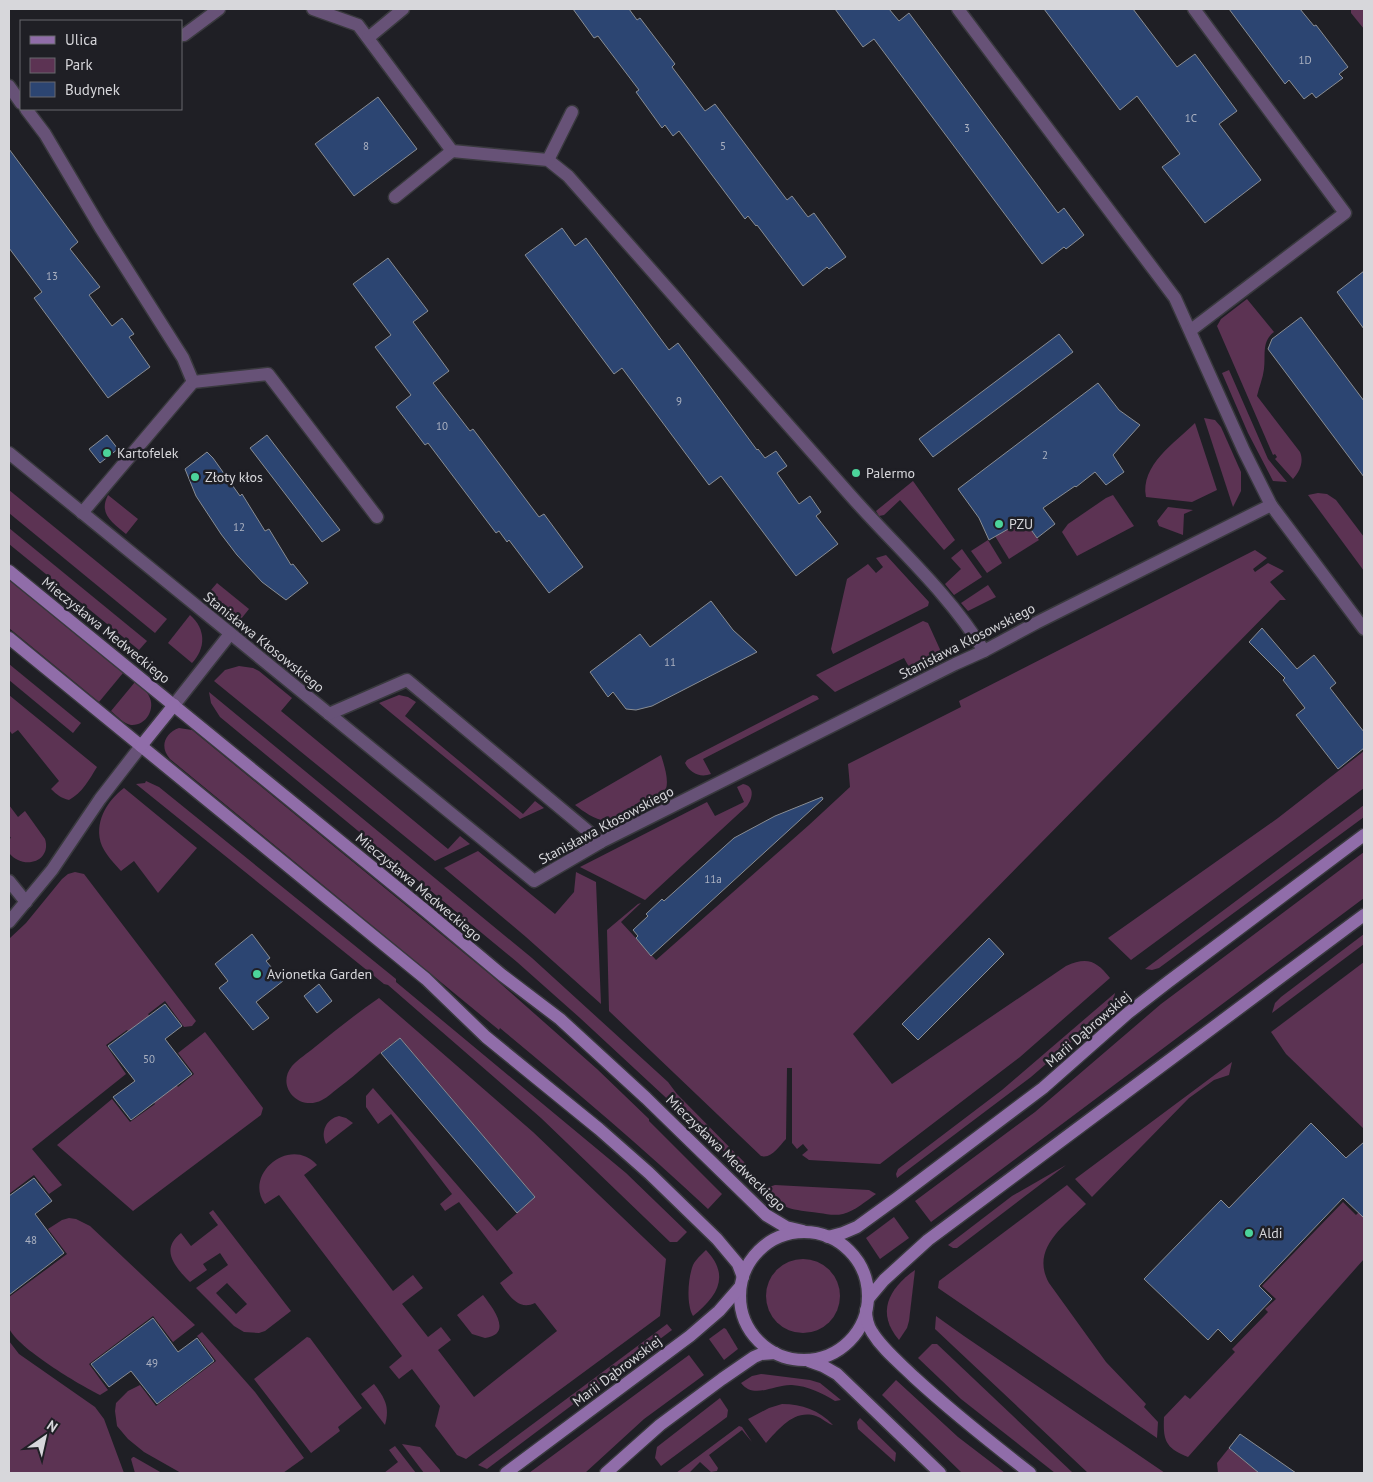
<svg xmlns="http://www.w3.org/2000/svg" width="1373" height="1482" font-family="'PT Sans',sans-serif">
<rect width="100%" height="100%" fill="#1f1f25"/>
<g fill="#5c3353" fill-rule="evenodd">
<path d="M1351 9H1364V29L1351 13Z"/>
<path d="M1247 299 1274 332C1261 342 1266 355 1264 369 1263 378 1259 387 1257 396L1300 452C1304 462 1300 471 1293 479L1275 459 1277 457 1275 454 1273 455 1217 326 1221 319Z"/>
<path d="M1229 370 1268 459 1287 482 1273 481 1248 433 1222 373Z"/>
<path d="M1204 418 1215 420 1221 427 1241 472V491L1233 507Z"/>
<path d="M1195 423 1217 490 1192 502 1146 497C1140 465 1175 443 1195 423Z"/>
<path d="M913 481 955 540 944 550 900 500 884 515 879 516 876 511Z"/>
<path d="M9 490 167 619 155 633 9 513Z"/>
<path d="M1318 493 1327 494 1336 500 1364 537V571L1308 495Z"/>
<path d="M108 495 138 519 126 534C113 523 98 514 108 495Z"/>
<path d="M1113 495 1134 526 1077 556 1062 532 1068 524 1106 498Z"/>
<path d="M1168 507 1193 510 1184 514 1183 535 1159 526 1157 521Z"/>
<path d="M1024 520 1039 540 1009 559 995 536Z"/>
<path d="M9 528 147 641 139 650 9 544Z"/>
<path d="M988 540 1002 563 987 573 971 551Z"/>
<path d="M962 549 982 577 954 595 945 584 961 569 951 558Z"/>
<path d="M1255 550 1267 558 1253 569 1255 572 1268 563 1284 571 1270 582 1286 600H1280L853 1034 892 1084 1066 966C1087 956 1097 961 1110 978L1020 1057 880 1164 809 1160 802 1155 808 1150 803 1144 797 1149 792 1143V1068H787L786 1139C779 1146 772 1159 761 1156L609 1011 607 930 638 904 641 903 621 922 656 960 809 825 850 787 848 764 961 707 959 701Z"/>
<path d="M886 555 929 602 928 606 833 654 831 649 847 579 868 564 876 573 883 567 876 558Z"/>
<path d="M9 580 123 673 99 702 9 628Z"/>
<path d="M217 583 249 609 237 624 205 597Z"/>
<path d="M988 585 996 597 968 611 961 603Z"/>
<path d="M190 615C206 629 206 648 192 663L168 643Z"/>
<path d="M923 621 928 623 943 656 914 670 909 667 904 658 835 692 816 675Z"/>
<path d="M9 664 81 723 73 733 9 680Z"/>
<path d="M239 666 253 668 259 671 292 698 281 711 448 849 460 836 470 844 435 861 214 681 225 670Z"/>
<path d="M135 682C140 686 146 690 149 696 156 709 146 726 131 725 124 724 117 716 111 711Z"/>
<path d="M209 692 532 958 668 1082 677 1094 748 1166 745 1171 580 1018 517 962 220 717 211 703Z"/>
<path d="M9 695 97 767C89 780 82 793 69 800 61 798 57 795 51 789L59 781 18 730 12 734 9 730Z"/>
<path d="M399 695 408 697 416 702 405 716 523 814 535 801 544 808 520 819 379 703Z"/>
<path d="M813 695 817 696 819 699 703 759 711 774C700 778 690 773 685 763L687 760Z"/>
<path d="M179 728 192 730 492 976 597 1069 649 1119V1121L722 1194 708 1209C641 1146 571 1087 500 1028L499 1030 170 759C159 747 165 733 179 728Z"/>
<path d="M1364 751V788L1131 960 1108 938 1278 818Z"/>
<path d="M661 755C664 765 669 779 666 789 662 803 620 822 606 821 594 819 584 812 575 805Z"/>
<path d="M146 781 159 787 396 979V982L626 1173 687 1232 677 1242H670L541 1118 388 985 384 984 136 784 145 783Z"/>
<path d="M743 784C755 786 753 798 747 806L645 900 580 867 707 802 715 816 744 802 737 787Z"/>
<path d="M124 788 197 848 158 893 134 861 121 871C114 863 106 855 102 846 93 823 107 801 124 788Z"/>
<path d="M9 805 18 817 25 811 45 839C52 861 24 871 9 853V839L11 838 9 835Z"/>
<path d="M1364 805V817L1159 968 1152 970 1145 969Z"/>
<path d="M478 851 555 914 574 892 576 872 596 882 601 1004 526 937 444 868Z"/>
<path d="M1364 852V898L931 1222 915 1201 1035 1112 1161 1004Z"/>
<path d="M75 872 84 874 196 1021 192 1026 184 1027 165 1001 148 1014 151 1018 130 1033 127 1030 106 1045 126 1074 32 1149 62 1185 49 1194 34 1175 9 1194V962L10 961 9 939 26 923 62 879 68 874Z"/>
<path d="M1364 934V944L1272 1013 1275 1003 1281 997Z"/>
<path d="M1364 962V1129L1286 1054 1271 1032Z"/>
<path d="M1115 993 1112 1007 1031 1077 897 1178 896 1174 898 1169 1002 1090Z"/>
<path d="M379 998 533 1132 666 1259 660 1316 466 1459 457 1455 435 1426 440 1406 412 1369 399 1379 389 1367 402 1356 279 1195 265 1204C243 1175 290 1135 317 1165L304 1175 393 1291 413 1275 423 1288 402 1304 428 1337 441 1327 451 1340 438 1350 474 1397 557 1331 535 1303C518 1311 509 1295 500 1283L513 1273 459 1202 445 1211 440 1204 452 1194 391 1114 378 1124 366 1107V1096L373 1088 497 1231 535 1197 400 1038C378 1053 359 1073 337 1089 333 1092 328 1097 322 1100 300 1112 275 1087 292 1066 298 1059 308 1053 315 1047 336 1030 357 1013 379 998Z"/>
<path d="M205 1032 263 1108 261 1115 133 1211 57 1145 112 1099 130 1122 155 1104 152 1100 175 1083 178 1087 194 1074 178 1053Z"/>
<path d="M1232 1062 1229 1075 1214 1080 1189 1098 1092 1197 1075 1179Z"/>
<path d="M339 1116 346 1118 353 1123 326 1144C320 1132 326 1119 339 1116Z"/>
<path d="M1066 1165 957 1248H953L948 1245 1012 1196Z"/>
<path d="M775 1185 869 1190 876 1194C866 1201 855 1211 843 1214 834 1216 827 1214 819 1213 791 1209 784 1211 763 1189Z"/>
<path d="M1067 1185 1086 1204C1064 1226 1030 1249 1049 1283L1106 1362 1146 1404 1144 1407 1158 1422 1157 1438 938 1288 939 1281Z"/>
<path d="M1343 1202 1356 1215 1364 1207V1259L1188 1457C1165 1448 1163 1440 1164 1417L1185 1395 1190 1399 1235 1352 1232 1349 1268 1312 1265 1309 1276 1299 1262 1286Z"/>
<path d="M213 1210 291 1311 265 1331 259 1333 244 1332 234 1326 196 1288 228 1265 220 1253 203 1264 207 1270 190 1282C176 1268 159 1250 181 1233L191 1246 218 1225 209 1213ZM227 1283 247 1304 236 1314 216 1293Z"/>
<path d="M894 1217 909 1238 880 1259 866 1238Z"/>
<path d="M69 1218 76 1219 90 1226 195 1325 173 1342 153 1316 89 1364 108 1390 100 1395C80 1385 17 1348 9 1328 7 1322 9 1304 9 1297L67 1254 48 1229 62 1220Z"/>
<path d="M706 1250C731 1276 717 1297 693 1316 686 1304 688 1278 693 1265 696 1259 702 1254 706 1250Z"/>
<circle cx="803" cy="1296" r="37"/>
<path d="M915 1270 909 1321 907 1328 899 1340C876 1313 888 1289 915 1270Z"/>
<path d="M483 1295C492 1307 514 1334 485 1338L472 1334 457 1315Z"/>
<path d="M936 1316 964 1336 1165 1473H1088L935 1329Z"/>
<path d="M667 1324 672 1330 487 1469 478 1465Z"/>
<path d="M724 1328 726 1329 738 1349 724 1360 709 1339Z"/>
<path d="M202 1332 255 1392 304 1458 283 1473H181L144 1452 128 1439 117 1426 115 1411 116 1403 128 1391 140 1385 156 1406 216 1361 197 1336Z"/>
<path d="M307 1337 310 1338 362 1408 338 1427 340 1431 311 1453 254 1379Z"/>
<path d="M9 1341 19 1354 95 1407 104 1419 124 1473H9Z"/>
<path d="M932 1344H937L1073 1473H1055L961 1399 918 1358Z"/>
<path d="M689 1355 704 1375 644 1419 585 1473H529Z"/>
<path d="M761 1374 810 1380 820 1383 841 1400 835 1401C822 1393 808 1386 792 1385 774 1384 754 1400 741 1383L752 1376Z"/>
<path d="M896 1380 958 1437 1005 1473H962L882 1395Z"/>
<path d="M374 1384C385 1398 390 1407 385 1425L361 1394Z"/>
<path d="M720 1398 728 1410 727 1417 661 1466 655 1458 657 1447Z"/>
<path d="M782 1404C802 1404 819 1410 833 1425 828 1424 822 1418 816 1416 794 1409 779 1429 766 1443L748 1419 769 1408Z"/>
<path d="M860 1418 896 1453 895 1462 858 1429 857 1422Z"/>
<path d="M739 1426 742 1427 752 1442 742 1430 709 1455 718 1468 717 1471 711 1472 700 1462 689 1473H676Z"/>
<path d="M402 1444 420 1447 440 1470V1473H424Z"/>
<path d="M395 1446 416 1473H384L398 1462 389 1450Z"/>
<path d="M1229 1448 1259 1473H1218L1217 1463Z"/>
<path d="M133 1457H134L162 1473H135L131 1459Z"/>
</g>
<g fill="#2c4572" stroke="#898d93">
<path d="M573 9H629L637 20 640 18 675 64 672 67 705 111 715 104 787 200 792 196 808 217 814 213 846 257 829 269 827 267 803 286 757 225 756 226 748 216 745 219 679 131 673 136 665 125 662 128 636 92 639 90 598 36 594 38Z"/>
<path d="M835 9H889L899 21 909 13 1058 213 1064 208 1084 235 1066 249 1064 247 1042 264 874 39 863 47Z"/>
<path d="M1044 9H1133L1177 67 1195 54 1237 111 1219 124 1261 180 1205 223 1162 167 1180 154 1137 96 1120 110Z"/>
<path d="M1229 9H1300L1314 26 1316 25 1348 67 1339 74 1343 78 1316 98 1312 93 1304 99 1289 80 1285 84Z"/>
<path d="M378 97 417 149 354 196 315 144Z"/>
<path d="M9 149 78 242 70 249 100 287 89 295 112 326 122 318 134 334 129 337 150 367 108 398 34 298 42 292 9 248Z"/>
<path d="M562 228 575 246 586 238 669 350 678 343 757 450 758 449 765 458 776 451 787 466 777 473 799 504 810 496 821 512 816 516 838 544 796 576 721 476 709 485 622 368 614 374 525 255Z"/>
<path d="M388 258 428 311 413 322 449 371 433 383 470 431 473 429 539 517 544 514 583 567 549 593 509 540 507 542 499 531 496 533 428 443 425 445 396 407 411 395 375 347 391 335 353 284Z"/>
<path d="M1364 271V329L1337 292Z"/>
<path d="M1301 317 1364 401V477L1268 349 1272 339Z"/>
<path d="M1059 334 1073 352 933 457 919 439Z"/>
<path d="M1098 383 1119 410 1140 425 1113 455 1124 472 1106 485 1095 472 1076 487 1075 486 1043 508 1055 524 1037 538 1024 520 989 540 979 518 958 489Z"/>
<path d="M107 435 118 449 100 463 89 449Z"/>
<path d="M267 435 340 530 322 542 250 448Z"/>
<path d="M207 452 213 458 240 496 242 494 265 531 269 529 291 565 293 564 308 583 286 600 262 582 237 555 221 534 196 496 185 469Z"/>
<path d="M711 601 733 630 757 652 652 706 636 710 626 709 613 692 608 697 590 672 640 634 650 647Z"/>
<path d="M1262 628 1297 669 1314 655 1336 683 1330 688 1364 732V748L1338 769 1296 715 1305 708 1283 680 1285 678 1249 642Z"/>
<path d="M822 797 823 799 651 956 636 938 638 936 633 930 648 916 646 914 662 899 664 901 734 838 775 816Z"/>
<path d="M252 934 270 958 266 961 283 981 256 1002 269 1018 253 1030 219 988 228 981 215 964Z"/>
<path d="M989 938 1004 954 918 1040 902 1024Z"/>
<path d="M319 984 332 1001 317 1013 304 996Z"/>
<path d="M165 1004 182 1026 165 1039 192 1074 131 1120 113 1097 135 1081 108 1046Z"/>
<path d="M400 1038 535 1197 517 1213 381 1053Z"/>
<path d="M1311 1123 1346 1158 1364 1142V1218L1343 1198 1259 1286 1272 1299 1231 1342 1218 1329 1208 1340 1144 1279 1221 1200 1229 1208Z"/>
<path d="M34 1178 52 1201 35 1214 64 1253 9 1295V1196Z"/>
<path d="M153 1318 178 1352 197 1338 214 1361 157 1404 131 1371 109 1387 91 1364Z"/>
<path d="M1240 1434 1296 1473H1259L1229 1448Z"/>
</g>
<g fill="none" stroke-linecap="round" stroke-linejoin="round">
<g stroke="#39393e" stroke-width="15">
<g id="street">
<path d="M313 9 358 25 452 151 548 160 568 176C662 283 757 389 851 496 896 547 948 592 984 651"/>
<path d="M958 9 1175 298 1244 451 1271 505 1364 629"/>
<path d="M184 35 219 9"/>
<path d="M368 38 403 9"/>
<path d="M9 86 21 103"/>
<path d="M26 109 45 134 100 227 183 358 193 382 82 513"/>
<path d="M548 160 572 112"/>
<path d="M395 197 452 151"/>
<path d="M1191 330 1345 213 1194 9"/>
<path d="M193 382 268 374 377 517"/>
<path d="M9 453 534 881 601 842 955 664 984 651 1036 623 1271 505"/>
<path d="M174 705 230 634"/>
<path d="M329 714 407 680 601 842"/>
<path d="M9 881 26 902"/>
<path d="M9 922 52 870 100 799 141 746"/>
</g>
</g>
<g stroke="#39393e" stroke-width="15">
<g id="secondary">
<path d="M9 571 427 912 502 975 560 1019 646 1098 766 1215 786 1227 803 1231"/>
<path d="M9 638 426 979 486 1037 599 1129 649 1173 717 1239 738 1264 743 1277"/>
<path d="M141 746 174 705"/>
<circle cx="804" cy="1296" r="64"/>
<path d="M828 1237 843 1233 857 1227 897 1198 1043 1088 1128 1013 1168 982 1364 835"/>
<path d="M868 1299 884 1280 928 1240 1364 915"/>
<path d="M866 1310C866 1318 868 1326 872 1332 883 1350 900 1363 914 1377 951 1411 990 1442 1030 1473"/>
<path d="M809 1361 823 1366 837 1374 940 1473"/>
<path d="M506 1473 690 1336 719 1311 740 1287"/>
<path d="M606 1473 660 1425 722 1379 754 1357 761 1354 775 1353"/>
</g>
</g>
<use href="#street" stroke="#675277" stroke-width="12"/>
<use href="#secondary" stroke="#906da9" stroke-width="12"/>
</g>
<g fill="#4cd49b" stroke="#1f1f25" stroke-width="2">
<circle cx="107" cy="453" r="5"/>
<circle cx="856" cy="473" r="5"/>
<circle cx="195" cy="477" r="5"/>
<circle cx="999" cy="524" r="5"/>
<circle cx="257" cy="974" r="5"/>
<circle cx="1249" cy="1233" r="5"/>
</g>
<g text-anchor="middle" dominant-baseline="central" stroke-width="5" stroke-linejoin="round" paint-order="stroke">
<g font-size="11" fill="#acb2c1">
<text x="1305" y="60">1D</text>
<text x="1191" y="118">1C</text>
<text x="967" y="128">3</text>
<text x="366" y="146">8</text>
<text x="723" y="146">5</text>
<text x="52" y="276">13</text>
<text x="679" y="401">9</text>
<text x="442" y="426">10</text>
<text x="1045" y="455">2</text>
<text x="239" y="527">12</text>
<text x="670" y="662">11</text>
<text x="713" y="879">11a</text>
<text x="149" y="1059">50</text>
<text x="31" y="1240">48</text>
<text x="152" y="1363">49</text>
</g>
<g font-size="14" fill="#d7d7db" stroke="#1f1f25" text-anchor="start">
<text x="117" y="453">Kartofelek</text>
<text x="866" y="473">Palermo</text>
<text x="205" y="477">Złoty kłos</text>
<text x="1009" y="524">PZU</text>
<text x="267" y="974">Avionetka Garden</text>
<text x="1259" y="1233">Aldi</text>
</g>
<g font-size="14" fill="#d7d7db" stroke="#1f1f25">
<text transform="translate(106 630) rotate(39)">Mieczysława Medweckiego</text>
<text transform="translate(967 641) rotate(-27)">Stanisława Kłosowskiego</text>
<text transform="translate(264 642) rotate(39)">Stanisława Kłosowskiego</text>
<text transform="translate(606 825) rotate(-28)">Stanisława Kłosowskiego</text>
<text transform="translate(419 887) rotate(40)">Mieczysława Medweckiego</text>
<text transform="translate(1088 1029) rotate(-41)">Marii Dąbrowskiej</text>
<text transform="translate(726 1153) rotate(44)">Mieczysława Medweckiego</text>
<text transform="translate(617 1371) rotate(-37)">Marii Dąbrowskiej</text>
</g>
</g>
<rect width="1373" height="1482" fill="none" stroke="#d7d7db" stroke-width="20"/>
<rect x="20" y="20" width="162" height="90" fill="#1f1f25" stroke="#69696e"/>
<rect x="30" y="36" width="25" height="8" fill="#906da9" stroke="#69696e"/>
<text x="65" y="45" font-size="15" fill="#d7d7db">Ulica</text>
<rect x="30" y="58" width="25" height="15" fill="#5c3353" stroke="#69696e"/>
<text x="65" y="70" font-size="15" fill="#d7d7db">Park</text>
<rect x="30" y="82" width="25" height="15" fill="#2c4572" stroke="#69696e"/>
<text x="65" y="95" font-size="15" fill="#d7d7db">Budynek</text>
<g transform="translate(45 1437) rotate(34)" stroke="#1f1f25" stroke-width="4" paint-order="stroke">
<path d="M0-4L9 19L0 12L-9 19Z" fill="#d7d7db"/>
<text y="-8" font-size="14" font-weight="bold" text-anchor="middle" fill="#d7d7db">N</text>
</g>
</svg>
